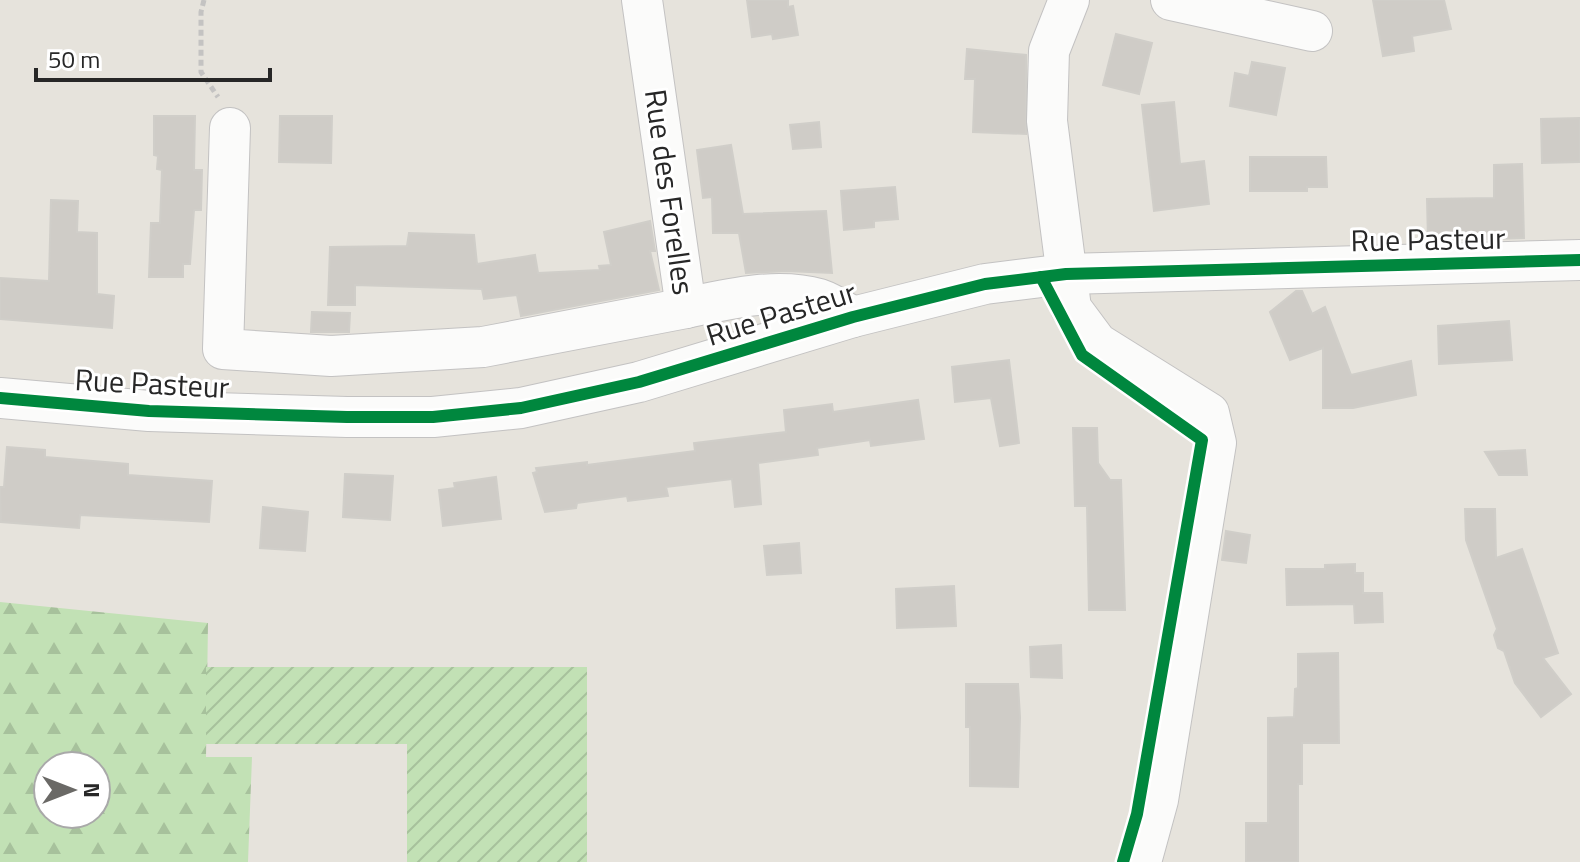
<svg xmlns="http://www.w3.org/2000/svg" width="1580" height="862" font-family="'Titillium Web',sans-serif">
<defs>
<pattern id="forest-firs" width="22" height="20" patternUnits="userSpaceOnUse" patternTransform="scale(2)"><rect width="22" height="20" fill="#c2e1b5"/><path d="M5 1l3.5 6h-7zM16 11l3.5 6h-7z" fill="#a7c19c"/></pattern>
<pattern id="garden-furrows" width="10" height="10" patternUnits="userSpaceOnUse" patternTransform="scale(2)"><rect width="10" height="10" fill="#c2e1b5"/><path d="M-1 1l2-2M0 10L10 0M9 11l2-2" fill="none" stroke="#a7c19c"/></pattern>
</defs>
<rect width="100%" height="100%" fill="#e6e3dc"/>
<path fill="url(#forest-firs)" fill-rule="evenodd" d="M0 602 208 623 206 757H252L248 862H0ZM48 766H96V814H48Z"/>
<path fill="url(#garden-furrows)" d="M206 667H587V862H407V744H206Z"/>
<g fill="#cfccc7" stroke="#d0cec9" stroke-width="2">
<path d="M747 0H788V7L793 6 798 35 773 39 772 34 752 37Z"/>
<path d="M1373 0H1444L1451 29 1412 36 1414 51 1383 56Z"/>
<path d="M1116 34 1152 43 1139 94 1103 85Z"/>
<path d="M967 49 1026 55V134L973 132 975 79H965Z"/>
<path d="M1252 62 1285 68 1276 115 1230 106 1235 73 1249 76Z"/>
<path d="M1174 102 1180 164 1204 161 1209 204 1154 211 1142 105Z"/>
<path d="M154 116H195L194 170H202L201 210H194L190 264H183V277H149L151 223H160L162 170 157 169 158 156 154 155Z"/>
<path d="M280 116H332L331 163 279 162Z"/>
<path d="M1580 118V162L1542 163 1541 119Z"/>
<path d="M819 122 821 147 793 149 790 125Z"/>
<path d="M731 145 743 214 826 211 832 273 786 271 746 273 739 233H713L712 197 703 198 697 150Z"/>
<path d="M1250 157H1326L1327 187H1307V191H1250Z"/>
<path d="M1522 164 1524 238 1428 241 1427 199 1494 198V165Z"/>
<path d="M895 187 898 219 874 221V227L844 230 841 191Z"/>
<path d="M51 200 78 201 77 232 97 233V294L114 296 112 328 0 319V278L49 281Z"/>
<path d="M650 221 655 251H650L659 290 521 316 517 295 484 299 482 289 355 285V305H328L330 247 407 246 409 233 474 235 477 264 535 255 538 273 600 270 599 266 611 265 604 232Z"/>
<path d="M1296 291H1302L1312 314 1325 307 1351 375 1411 361 1416 395 1353 408H1323V348L1290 360 1270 312Z"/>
<path d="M312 312 350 313 349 332H311Z"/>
<path d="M1509 321 1512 360 1439 364 1438 326Z"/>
<path d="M1009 360 1019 443 1000 446 991 398 955 402 952 367Z"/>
<path d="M918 400 924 439 871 446 870 440 817 448 818 455 758 463 761 504 735 507 732 479 666 487 668 496 628 501 627 496 577 503 576 508 545 512 533 473 537 472 536 468 587 462V465L695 451 694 443 786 432 784 410 832 404 833 412Z"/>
<path d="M1073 428H1097L1098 463 1110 480H1121L1125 610H1089L1087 506H1075Z"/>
<path d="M7 447 45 450V457L128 464V475L212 481 209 522 80 515 79 528 1 522 0 487H4Z"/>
<path d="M1525 450 1527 475H1499L1485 452Z"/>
<path d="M345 474 393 476 390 520 343 517Z"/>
<path d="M496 477 501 519 443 526 439 490 455 488 454 483Z"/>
<path d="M263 507 308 512 305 551 260 548Z"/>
<path d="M1465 509H1495L1496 558 1522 549 1558 653 1543 658 1571 694 1541 717 1515 683 1504 651 1498 648 1494 635 1497 629 1466 540Z"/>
<path d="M1226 531 1250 535 1246 563 1222 560Z"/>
<path d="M799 543 801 573 767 575 764 546Z"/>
<path d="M1355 564V573H1363V593H1382L1383 622 1355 623 1354 604 1287 605 1286 569H1325V565Z"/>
<path d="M954 586 956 626 897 628 896 589Z"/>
<path d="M1061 645 1062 678 1031 677 1030 647Z"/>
<path d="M1338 653 1339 743H1302V784H1298V862H1246V823H1268V718L1294 717 1295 689 1298 688V654Z"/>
<path d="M966 684H1018L1020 717 1018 787 970 786V727H966Z"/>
</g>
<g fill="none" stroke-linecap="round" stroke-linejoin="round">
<g stroke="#c3c2c2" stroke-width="42">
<g id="minor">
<path d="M642 0 686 308C728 299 777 287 819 299 831 303 843 311 853 317"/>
<path d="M1069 0 1049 51 1047 121 1071 308 1097 343 1209 413 1216 443 1158 800 1141 862"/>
<path d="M1171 0 1312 31"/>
<path d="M230 128 223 349 331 356 483 347 686 308"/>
<path d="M0 398 149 411 347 417H433L521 408 639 382 853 317 985 284 1066 274 1580 260"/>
</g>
</g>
<path stroke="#c4c3c2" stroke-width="5" stroke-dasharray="6 4" stroke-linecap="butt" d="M204 0 201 12V72L218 97"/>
<use href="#minor" stroke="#fbfbfa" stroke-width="40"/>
<g stroke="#fff" stroke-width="17">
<g id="cycleway">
<path d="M1041 277 1082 355 1202 440 1137 814 1123 862"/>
<path d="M0 398 149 411 347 417H433L521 408 639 382 853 317 985 284 1066 274 1580 260"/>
</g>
</g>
<use href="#cycleway" stroke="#00873e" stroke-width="12"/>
</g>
<g text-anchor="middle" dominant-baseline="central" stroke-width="6" stroke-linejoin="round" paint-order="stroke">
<g font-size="30" fill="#272727" stroke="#fff">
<text transform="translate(670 192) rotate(82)">Rue des Forelles</text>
<text transform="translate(1428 239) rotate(-1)">Rue Pasteur</text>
<text transform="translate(781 313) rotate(-17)">Rue Pasteur</text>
<text transform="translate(152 383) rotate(3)">Rue Pasteur</text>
</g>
</g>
<g transform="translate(72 790) rotate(90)"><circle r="38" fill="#ffffff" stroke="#a9a9a9" stroke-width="2"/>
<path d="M0-6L14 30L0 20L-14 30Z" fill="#6a6966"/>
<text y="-12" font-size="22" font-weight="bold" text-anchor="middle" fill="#272727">N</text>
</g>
<path d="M36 68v12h234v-12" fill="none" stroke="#272727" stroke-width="4"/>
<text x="48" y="68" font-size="24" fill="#272727" stroke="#ffffff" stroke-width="6" paint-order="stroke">50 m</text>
</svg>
